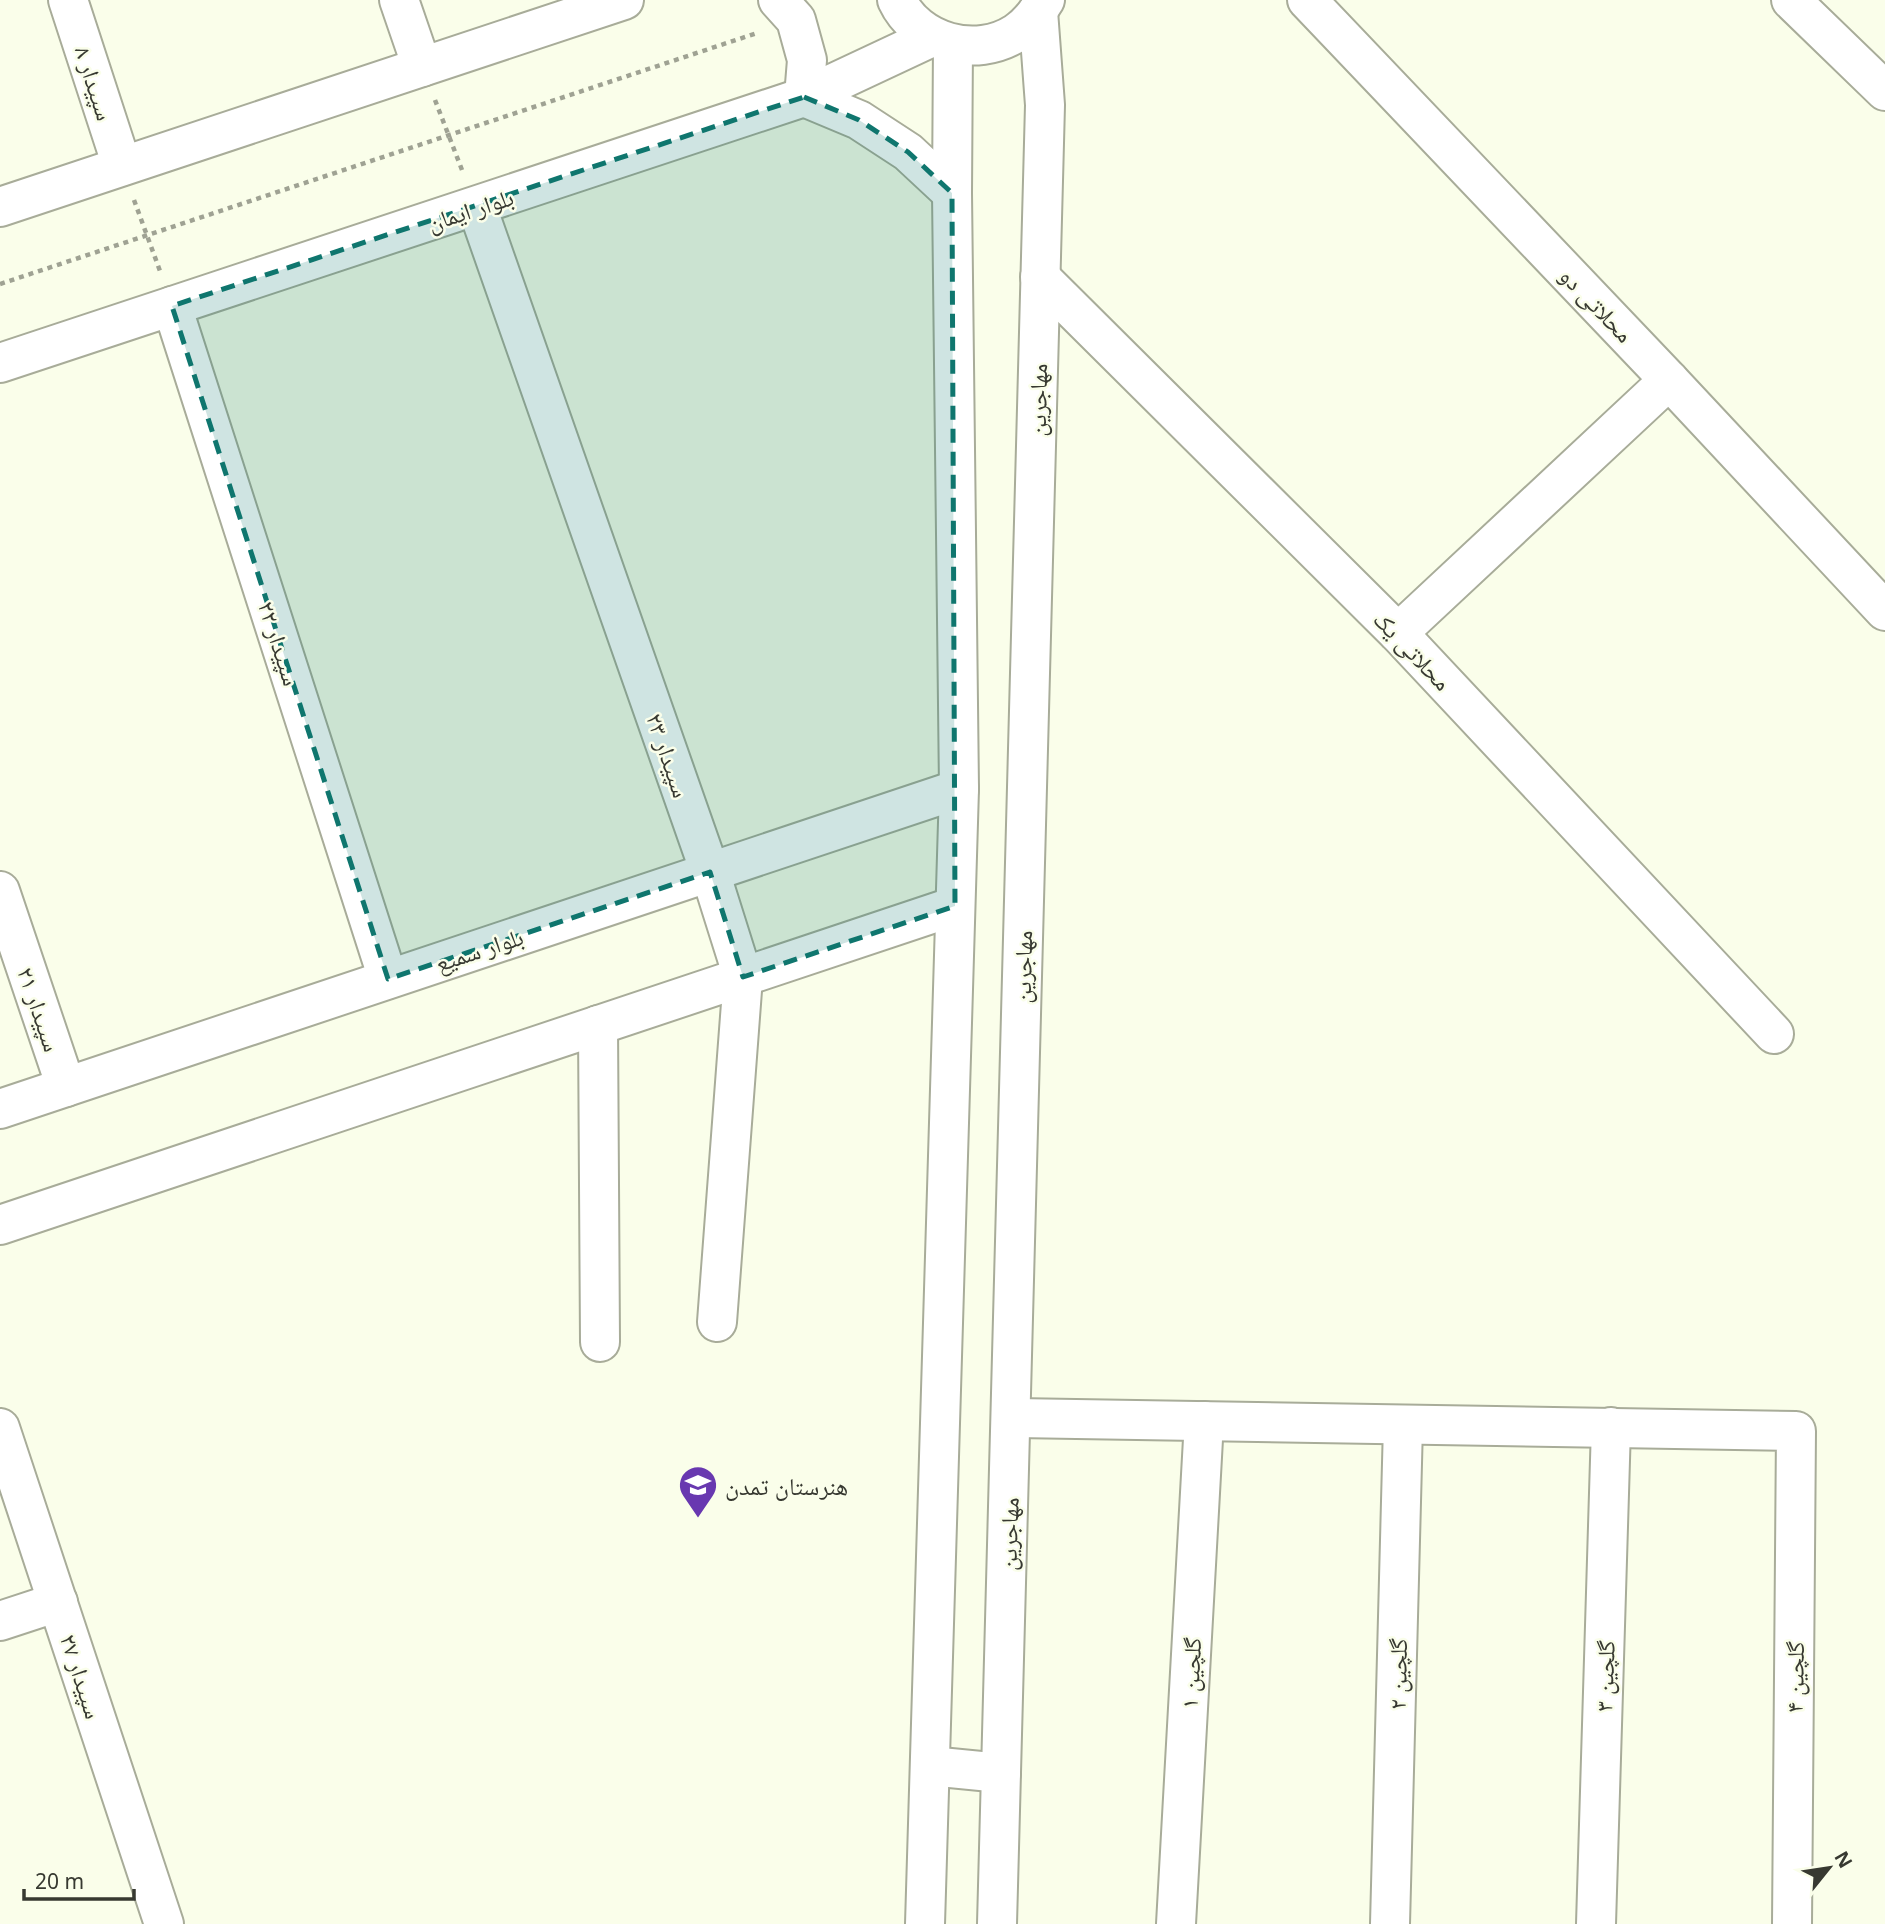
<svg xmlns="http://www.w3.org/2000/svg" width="1885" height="1924" font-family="'Noto Sans','Noto Naskh Arabic',sans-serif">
<rect width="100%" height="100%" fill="#fafeea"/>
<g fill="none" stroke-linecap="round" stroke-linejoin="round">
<g stroke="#a8ac99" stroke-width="42">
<g id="minor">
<path d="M68 0 122 166"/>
<path d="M399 0 422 67"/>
<path d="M1307 0 1669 380 1885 611"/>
<path d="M1791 0 1885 91"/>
<path d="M477 207 710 872 743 977 717 1322"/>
<path d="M1040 277 1398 633 1774 1034"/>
<path d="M172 306 388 979"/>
<path d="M1398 633 1669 380"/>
<path d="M0 891 66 1087"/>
<path d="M598 1025 600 1342"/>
<path d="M0 1109 959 789"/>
<path d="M0 1225 955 906"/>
<path d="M1011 1418 1796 1431 1792 1924"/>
<path d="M0 1428 164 1924"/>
<path d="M0 1621 58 1602"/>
<path d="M1176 1924 1204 1421"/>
<path d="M1390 1924 1403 1425"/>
<path d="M1596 1924 1611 1427"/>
</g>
</g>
<g stroke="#a8ac99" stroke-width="42">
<g id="secondary">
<path d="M778 0 796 20 807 60 804 97 859 120 908 152 952 193"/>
<path d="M897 0C917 43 976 59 1016 33 1028 25 1038 12 1045 0"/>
<path d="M0 207 624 0"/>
<path d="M0 363 804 97 932 37"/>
<path d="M930 1766 1001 1773"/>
<path d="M925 1924 959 789 952 193 953 44"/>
<path d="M997 1924 1045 105 1038 11"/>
</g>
</g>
<g stroke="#9fa293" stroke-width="4.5" stroke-dasharray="5 5" stroke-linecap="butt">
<path d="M435 100 462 170"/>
<path d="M134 200 160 271"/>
<path d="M0 284 757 33"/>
</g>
<use href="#minor" stroke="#fff" stroke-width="38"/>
<use href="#secondary" stroke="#fff" stroke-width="38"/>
</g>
<path fill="#0f766e" fill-opacity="0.2" stroke="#0f766e" stroke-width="5" stroke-dasharray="14 9" stroke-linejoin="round" d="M804 97 859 120 908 152 952 193 955 906 743 977 710 872 388 979 172 306Z"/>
<defs>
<g id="school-pin" transform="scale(2.0125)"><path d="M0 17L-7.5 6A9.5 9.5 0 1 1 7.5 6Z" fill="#6838b0" stroke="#fafeea"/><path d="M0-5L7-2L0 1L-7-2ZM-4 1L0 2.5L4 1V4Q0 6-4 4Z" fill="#fff"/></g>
</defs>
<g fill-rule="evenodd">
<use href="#school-pin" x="698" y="1485"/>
</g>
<g text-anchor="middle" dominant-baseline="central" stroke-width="5" stroke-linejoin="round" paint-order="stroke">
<g font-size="24" fill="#373931" stroke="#fafeea">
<text transform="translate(95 83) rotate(72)">سپیدار ۸</text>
<text transform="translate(470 209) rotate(-18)">بلوار ایمان</text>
<text transform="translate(1597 304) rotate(46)">محلاتی دو</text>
<text transform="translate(1037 400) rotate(-89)">مهاجرین</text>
<text transform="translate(280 643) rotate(72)">سپیدار ۲۲</text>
<text transform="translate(1413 650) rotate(46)">محلاتی یک</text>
<text transform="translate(669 755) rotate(71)">سپیدار ۲۳</text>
<text transform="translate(479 949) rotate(-18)">بلوار سمیع</text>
<text transform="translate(1022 967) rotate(-89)">مهاجرین</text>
<text transform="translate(40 1009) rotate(71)">سپیدار ۲۱</text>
<text transform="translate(1008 1534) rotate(-88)">مهاجرین</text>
<text transform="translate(1190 1673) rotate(-87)">گلچین ۱</text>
<text transform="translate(1397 1674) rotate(-89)">گلچین ۲</text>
<text transform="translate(82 1676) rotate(72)">سپیدار ۲۷</text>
<text transform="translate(1604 1676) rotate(-88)">گلچین ۳</text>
<text transform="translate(1794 1677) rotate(-89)">گلچین ۴</text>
</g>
<g font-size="24" fill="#373931" stroke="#fafeea" text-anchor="start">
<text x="725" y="1485">هنرستان تمدن</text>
</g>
</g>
<g transform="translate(1829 1868) rotate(60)" stroke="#fafeea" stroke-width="5" paint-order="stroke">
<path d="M0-5L12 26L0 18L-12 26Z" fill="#373931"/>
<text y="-10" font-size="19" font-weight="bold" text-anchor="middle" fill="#373931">N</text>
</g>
<path d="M24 1889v10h110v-10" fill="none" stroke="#373931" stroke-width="3.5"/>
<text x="35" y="1889" font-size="21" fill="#373931" stroke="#fafeea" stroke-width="5" paint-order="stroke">20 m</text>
</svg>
